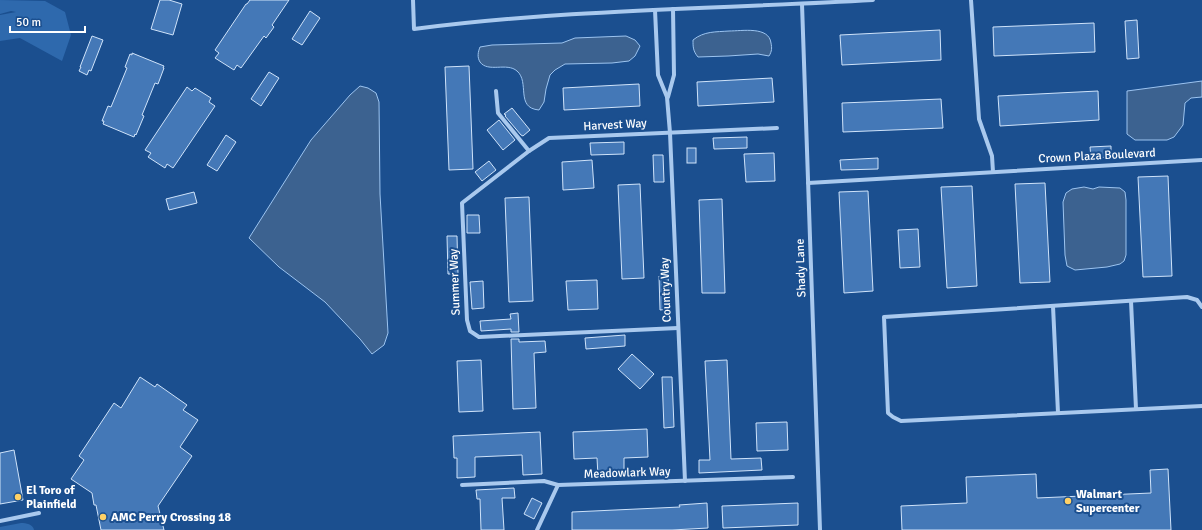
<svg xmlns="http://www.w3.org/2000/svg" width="1202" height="530" font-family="Signika,sans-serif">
<rect width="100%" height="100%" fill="#1b4f8f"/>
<g fill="#2e69ad">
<path d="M0 0 45 1 65 12 71 35 62 61 20 38 0 41V15L16 12 11 11 0 14Z"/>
<path d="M21 523C26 523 33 524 34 530H0V527Z"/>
</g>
<g fill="#3c6290" stroke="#9cc4f0">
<path d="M729 31C742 31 769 26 771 43 772 48 772 51 769 56L758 54 728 56 698 57C693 51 693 47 693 40 704 31 716 32 729 31Z"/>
<path d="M626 36 635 40 640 46 635 56 629 61 612 63 565 64 555 70 550 75 546 89 544 102 539 110C515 108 530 82 517 71 507 62 488 73 480 62 477 57 478 52 480 47L492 45 562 43 575 38Z"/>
<path d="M1202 81V97L1191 98 1185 103 1183 125 1174 137 1167 140H1135L1127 134V91Z"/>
<path d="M360 86 368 88 376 93 379 102 380 194 388 333 384 345 372 354 360 339 325 302 279 267 249 238 311 140 350 95Z"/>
<path d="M1084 187 1093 189 1099 187 1120 188 1125 192 1126 200V255L1124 261 1120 264 1107 267 1075 270 1067 266 1065 255 1063 202 1066 193 1072 189Z"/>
</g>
<g fill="#4478b7" stroke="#cfe3fa">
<path d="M160 0H169L182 4 173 35 151 29Z"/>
<path d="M250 0H289L272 25 274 27 266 38 264 36 241 68 237 65 234 70 215 58 219 53 215 50 246 4H247Z"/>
<path d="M310 11 320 18 302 45 292 39Z"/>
<path d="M1137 20 1139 58 1127 59 1125 21Z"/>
<path d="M1094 23 1095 52 994 56 993 27Z"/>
<path d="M940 30 941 60 842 65 840 35Z"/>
<path d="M92 36 103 40 91 71 89 70 87 75 79 71 81 67H80Z"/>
<path d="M132 53 164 66 163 68H164L158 84 155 83 142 115 144 116 136 135 135 134 134 137 103 124 104 121H102L108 106 111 107 127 68 125 67 130 54 132 55Z"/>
<path d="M469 66 473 169 449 170 445 67Z"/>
<path d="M269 72 279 78 261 106 251 99Z"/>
<path d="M772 78 774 102 698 106 697 82Z"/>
<path d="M639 84 640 106 564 110 563 88Z"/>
<path d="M187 87 192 91 195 88 211 98 209 102 215 106 173 168 167 164 165 168 148 157 151 153 145 150Z"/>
<path d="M1098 91 1099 120 1000 126 998 96Z"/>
<path d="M941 99 943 128 843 132 842 103Z"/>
<path d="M512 108 530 130 523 136 521 135 505 116 506 115 504 114Z"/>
<path d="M499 120 515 140 503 150 487 130Z"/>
<path d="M226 135 236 142 217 171 207 165Z"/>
<path d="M747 137V148L714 149 713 138Z"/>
<path d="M624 142V154L591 155 590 143Z"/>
<path d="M1111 146V157L1091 158 1090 147Z"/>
<rect x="687" y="148" width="9" height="15"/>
<path d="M774 153 775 181 746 182 744 154Z"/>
<path d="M653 155H663L664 182H654Z"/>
<path d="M878 158V169L841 170 840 160Z"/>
<path d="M592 160 594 188 563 190 562 162Z"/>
<path d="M489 161 496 170 482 181 475 172Z"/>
<path d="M1168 176 1172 276 1143 277 1138 177Z"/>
<path d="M1045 183 1050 282 1020 283 1015 184Z"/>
<path d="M640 184 644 278 622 279 618 185Z"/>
<path d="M972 186 977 286 947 288 941 187Z"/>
<path d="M868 191 873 291 844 293 839 192Z"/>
<path d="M194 192 197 203 169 210 166 199Z"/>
<path d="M529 197 533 301 509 302 505 198Z"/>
<path d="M722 199 725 293H702L699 200Z"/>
<path d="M467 215H479L480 233H467Z"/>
<path d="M918 229 920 267 900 268 898 230Z"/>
<path d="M447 236H457L458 274H448Z"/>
<path d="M659 276H668L670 309 660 310Z"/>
<path d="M597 280 598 309 568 310 566 281Z"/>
<path d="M483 281 484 308 472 309 470 282Z"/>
<path d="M518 313 519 332H511V329L481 331 480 321 511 319 510 314Z"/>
<path d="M625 335V346L586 349 585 338Z"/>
<path d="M511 339H519V342L545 341 546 352 534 353 536 408 513 409Z"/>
<path d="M632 354 654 374 640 389 618 369Z"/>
<path d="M481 360 483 411 459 412 457 361Z"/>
<path d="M727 360 731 459 761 458 762 470 699 473V460H710L705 361Z"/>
<path d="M140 377 155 387 157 384 187 405 183 410 198 420 180 447 192 456 158 506 164 530H101L96 505H94L92 493 71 479 84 460 79 456 114 403 121 408Z"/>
<path d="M662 377H672L674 427 664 428Z"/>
<path d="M787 422 788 450 757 451 756 423Z"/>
<path d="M647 429 648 457 624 458V475L598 476 597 458 574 459 573 432Z"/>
<path d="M540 432 542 474 523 475 522 455 475 457V477L457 478V458H454L453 436Z"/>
<path d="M14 450 23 500 0 504V453Z"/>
<path d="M1168 469 1171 530H902L901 506 967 503 966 477 1036 474 1037 498 1151 493 1150 470Z"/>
<path d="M514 488 515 498H502L504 530H481L480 499H477L476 490Z"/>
<path d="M532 498 542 503 534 519 524 514Z"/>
<path d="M707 503 708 528 672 530H572V512L680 507 679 505Z"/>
<path d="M798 503V525L723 528 722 506Z"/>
</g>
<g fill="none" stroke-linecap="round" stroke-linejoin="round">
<g stroke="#a9c9ee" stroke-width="4">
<path d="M413 0 414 29C566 9 720 9 873 0"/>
<path d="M971 0 979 119 992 156 993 172"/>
<path d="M802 4 820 530"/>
<path d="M655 10 658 75 667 97 670 133 685 481"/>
<path d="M496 91 498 113 529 151"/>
<path d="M668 97 674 75 673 9"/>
<path d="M808 183 1202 160"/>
<path d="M1131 301 1136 409"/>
<path d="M1053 306 1058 413"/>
<path d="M1202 307 1197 300 1187 297 884 317 888 413 893 417 901 421 1202 406"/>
<path d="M678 328 479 337 470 331 467 320 462 203 529 151 549 138 777 128"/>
<path d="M462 485 544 481 558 485 793 477"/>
<path d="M0 521 39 513"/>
<path d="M537 530 558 485"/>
</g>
</g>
<g fill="#ffd166" stroke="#1b4f8f" stroke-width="1.5">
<circle cx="18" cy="497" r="4"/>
<circle cx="1068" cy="501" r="4"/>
<circle cx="103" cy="517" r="4"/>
</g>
<g text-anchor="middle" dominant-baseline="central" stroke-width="4" stroke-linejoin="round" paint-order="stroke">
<g font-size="12" fill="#fff" stroke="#1b4f8f">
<text transform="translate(615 125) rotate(-3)">Harvest Way</text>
<text transform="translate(1097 156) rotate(-3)">Crown Plaza Boulevard</text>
<text transform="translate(801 268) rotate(-92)">Shady Lane</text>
<text transform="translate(455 282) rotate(-92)">Summer Way</text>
<text transform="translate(666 290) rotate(-92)">Country Way</text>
<text transform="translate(627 473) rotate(-2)">Meadowlark Way</text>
</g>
<g font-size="12" font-weight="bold" fill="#fff" stroke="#1b4f8f" text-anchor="start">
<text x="26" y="490">El Toro of<tspan x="26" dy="14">Plainfield</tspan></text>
<text x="1076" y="494">Walmart<tspan x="1076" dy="14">Supercenter</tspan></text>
<text x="111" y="517">AMC Perry Crossing 18</text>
</g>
</g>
<path d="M10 26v6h75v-6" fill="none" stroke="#ffffff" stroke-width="2"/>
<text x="16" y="26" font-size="12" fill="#ffffff" stroke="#1b4f8f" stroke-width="3" paint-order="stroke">50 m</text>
</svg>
